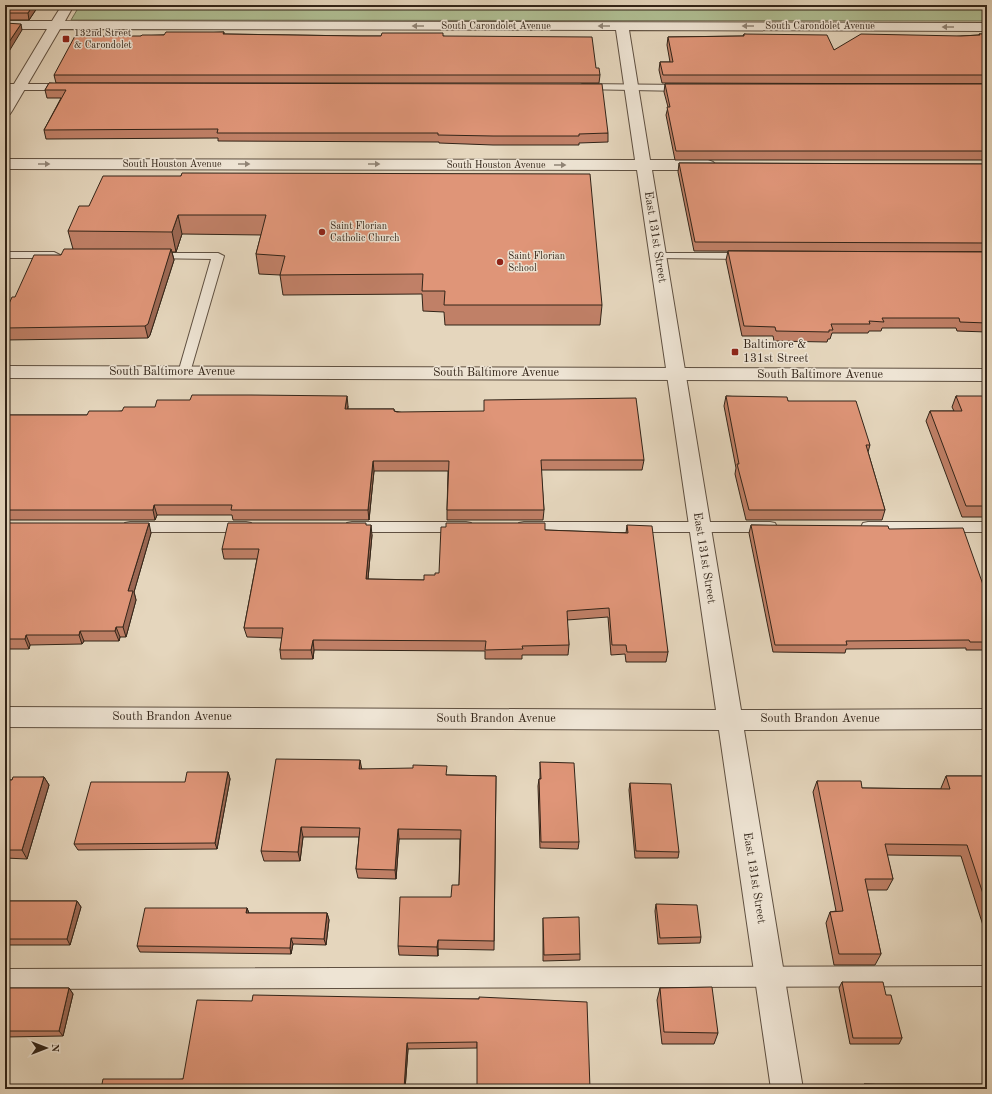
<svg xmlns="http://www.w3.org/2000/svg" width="992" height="1094" font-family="'Old Standard TT',serif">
<rect width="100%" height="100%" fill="#e5d6bd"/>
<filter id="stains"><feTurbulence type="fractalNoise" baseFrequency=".005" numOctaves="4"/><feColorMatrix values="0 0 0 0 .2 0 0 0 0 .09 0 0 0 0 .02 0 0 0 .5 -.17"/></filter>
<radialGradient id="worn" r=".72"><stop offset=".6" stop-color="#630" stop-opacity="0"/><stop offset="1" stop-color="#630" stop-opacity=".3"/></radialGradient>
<path fill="#b0bf94" stroke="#717256" d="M80 5H987V21L71 20Z"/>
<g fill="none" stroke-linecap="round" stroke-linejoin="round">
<g stroke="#5f5041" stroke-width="2">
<g id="service">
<path d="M5 84H66L71 87 66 90H5Z"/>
<path d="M582 84 684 85 689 88 684 91 579 89 577 87Z"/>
<path d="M5 252H54L60 255 54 258H5Z"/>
<path d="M152 253H218L224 256 189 376H179L178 373 211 259 148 258 146 256 148 254Z"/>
<path d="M658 253H746L752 256 746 259 654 258 652 256 654 254Z"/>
<path d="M130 522H246L251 523 253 527 251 531 246 532H130L125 531 123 527 125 523Z"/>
<path d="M352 522H466L471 523 473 527 471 531 466 532H352L347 531 345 527 347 523Z"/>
<path d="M524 522H770L775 523 777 527 775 531 770 532H524L519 531 517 527 519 523Z"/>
<path d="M868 522H987V532H868L863 531 861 527 863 523Z"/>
<path d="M987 966V986L5 989V969Z"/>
</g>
</g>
<g stroke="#5f5041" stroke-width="2">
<path id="minor" d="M62 5H74L65 21 987 23V31L629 30 650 160H708L713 162 716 165 713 168 708 170H652L741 710 987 709V729L744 730 803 1089H771L719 730 5 727V707L716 710 637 170 5 169V159L635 160 616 30 60 29 12 111 10 114 5 115V99L47 29H5V21H52Z"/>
</g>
<g stroke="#5f5041" stroke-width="2">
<path id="tertiary" d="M5 366 987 369V381L5 378Z"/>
</g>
<use href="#service" fill="#eee4d4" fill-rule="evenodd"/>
<use href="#minor" fill="#eee4d4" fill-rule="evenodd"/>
<use href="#tertiary" fill="#eee4d4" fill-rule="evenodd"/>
</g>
<g fill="#c08067" stroke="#322418">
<path d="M5 5H39L29 20H5Z"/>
<path d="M224 32V34L359 36H443L596 68 600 75 599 83H56L54 75 141 36Z"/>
<path d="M744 34 834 50 961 36 979 35V34H987V84L662 83 659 70 660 62H670L667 45 668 37 743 36Z"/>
<path d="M49 83 608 133V142L579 143V145H493L439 143V142L218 141V138L46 139 44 130 61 98H47L45 90Z"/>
<path d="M665 84H987V160H675L666 115 668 107 664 92Z"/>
<path d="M679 163 987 164V252L694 251 678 172Z"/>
<path d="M181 176 602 305 600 325H445L444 312 423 311 422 294 283 295 280 275 259 274 256 254 261 235 182 234 176 252H172L174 260 150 335 148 338 5 340V313L15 297 61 255 73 249 68 231 89 206Z"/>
<path d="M728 251 987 252V332L957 331 956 328H882L881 331H869L868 333H832L830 339H828L827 342 774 341 773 336H742L726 260Z"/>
<path d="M726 396 788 401 870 445 868 452 885 510 882 520H746L735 474 736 468 724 406Z"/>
<path d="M956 396 987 402V517H962L926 421 930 411H954L952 407Z"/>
<path d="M348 406V409H394V411L644 460 642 470H541L544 510 543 520H447V510L448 471H374L369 520H233L232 515H157L155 520H5V415H87L122 411Z"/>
<path d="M5 523 151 533 134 592 136 600 126 637H120L119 641H84L82 644 30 645 29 649H5Z"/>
<path d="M366 525 372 535 368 579 424 580 545 530 626 533 627 525 668 652 666 662H626L625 654 611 655 608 617 567 620 569 645 568 655H522V659H485V651L314 650 313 659H281L280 650 282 638 247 637 244 628 257 559H224L222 549Z"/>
<path d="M751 525 889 529 987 596V650H966V648L846 649 845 653 773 652 749 533Z"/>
<path d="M540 762 579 842 578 849 540 848 538 786 539 779H540Z"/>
<path d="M361 769 447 775 496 776 494 950 438 949V956L399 955 398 946 451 897 459 885 460 839H399L396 879 358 878 356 869 359 837H303L300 861H264L261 851Z"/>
<path d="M228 772 230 779 217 849 78 850 74 844Z"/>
<path d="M946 776H987V938L961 856 887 855 893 879 887 890H867L881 954 875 965H834L826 923 830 912 836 911 813 792 817 781 862 788 941 789V788Z"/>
<path d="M44 777 49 785 27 859 5 858V780H12Z"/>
<path d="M630 783 679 852 678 858H635L629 790Z"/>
<path d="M5 901H77L81 907 70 945H5Z"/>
<path d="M656 904 701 937 700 943 658 944 655 911Z"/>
<path d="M247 908 249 913H327L329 920 326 945 293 944 291 954 140 952 137 946Z"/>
<path d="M543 918 580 954V960L543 961Z"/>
<path d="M842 982 886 995 902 1038 899 1044H850L839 988Z"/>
<path d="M5 988H69L73 994 63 1036 5 1037Z"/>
<path d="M660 988 718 1033 714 1044H662L657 1000Z"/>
<path d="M479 999 477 1048 408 1049 405 1089H101L183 1079 252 1001Z"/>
<path d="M864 1084 987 1089H862Z"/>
</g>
<g fill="#9c6854" stroke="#322418">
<path d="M33 5H39L29 20 28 13Z"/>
<path d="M21 24 22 30 5 58V48Z"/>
<path d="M178 215 182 234 176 252 172 232Z"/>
<path d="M171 249 174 260 150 335 148 338 145 326Z"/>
<path d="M347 396 348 406 346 419 345 409Z"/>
<path d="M373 461 374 471 369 520 368 510Z"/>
<path d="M154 505 157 515 155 520 153 510Z"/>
<path d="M149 523 151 533 134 592 136 600 126 637 123 627 128 591Z"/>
<path d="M371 525 372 535 367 589 366 579Z"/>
<path d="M116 627 120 637 119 641 115 631Z"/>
<path d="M80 631 84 641 82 644 79 635Z"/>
<path d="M26 635 30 645 29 649 25 639Z"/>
<path d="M313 640 314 650 313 659 311 650Z"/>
<path d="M360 760 362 770 359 769Z"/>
<path d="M228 772 230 779 217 849 215 843Z"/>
<path d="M44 777 49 785 27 859 22 850Z"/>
<path d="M301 827 303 837 300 861 298 852Z"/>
<path d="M398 829 399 839 396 879 395 870Z"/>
<path d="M77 901 81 907 70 945 67 939Z"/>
<path d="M247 908 249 914 246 913Z"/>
<path d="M327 913 329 920 326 945 324 939Z"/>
<path d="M291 938 293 944 291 954 290 948Z"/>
<path d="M438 940V956L437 947Z"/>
<path d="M69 988 73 994 63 1036 59 1031Z"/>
<path d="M407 1043 408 1049 405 1089H404Z"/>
</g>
<g fill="#df9578" stroke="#322418">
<path d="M5 5H33L28 13H5Z"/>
<path d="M5 23 21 24 5 48Z"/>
<path d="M166 32H224L223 34 359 36H381L382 33H443V36L592 37 596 68H599L600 75H54L75 36H141L142 35H164Z"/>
<path d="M744 34 827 35 834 50 861 34 961 36 980 35 979 34H987V75H663L660 62H673L668 37 744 36Z"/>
<path d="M49 83 602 84 608 133 579 134V136H493L438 135V133H217L218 129 44 130 66 90H45Z"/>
<path d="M665 84H987V151H676L667 107H670Z"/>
<path d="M679 163 987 164V243L695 242Z"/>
<path d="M182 173 590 174 602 305H444L445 291H422L423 274 280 275 285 256 256 254 266 215H178L172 232 68 231 79 206H89L103 176H181Z"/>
<path d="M64 249H171L148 324 145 326 5 328V313L12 297H15L34 255H61Z"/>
<path d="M728 251 987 252V323L960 322 959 318H882L884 322 869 321 870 324H831L833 330H829V332L776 331 775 327 744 326Z"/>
<path d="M192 395H251L347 396 345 409H394V411L397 412 484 411V400L636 398 644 460H541L544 510H447L449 461H373L368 510H231L232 505H154L153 510H5V415H87L89 411H122L124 407H155L157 400H190Z"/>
<path d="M726 396 787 397 788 401H856L870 445H866L885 510H749L737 464H739Z"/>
<path d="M956 396H983L986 402H987V506H966L930 411H962Z"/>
<path d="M5 523H149L128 591H133L123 627H116L115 631H80L79 635H26L25 639H5Z"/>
<path d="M228 523H366V525H371L366 579 424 580V575H435V573H439L441 527H446V523H545V530L628 533 627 525 652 526 668 652H627L626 645H612L609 608 567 611 569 645 522 646 523 649 485 650 486 641 313 640 311 650H280L283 628H244L259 549H222Z"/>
<path d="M751 525 888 526 889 529 963 528 987 596V642H970L969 640 846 641 847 645H775Z"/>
<path d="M276 759 360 760 359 769 413 768V765L447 766 446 775 496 776 494 941 438 940 437 947 398 946 400 897H451L452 885H459L461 830 398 829 395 870 356 869 360 828 301 827 298 852 261 851Z"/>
<path d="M540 762 574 763 579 842H541L539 779H541Z"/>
<path d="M187 772H228L215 843 74 844 91 782H185Z"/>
<path d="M946 776H987V906L967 845 885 844 893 879H865L881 954H839L830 912 843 911 817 781H861L862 788 950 789Z"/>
<path d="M13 777H44L22 850H5V780H12Z"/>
<path d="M630 783 671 784 679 852 636 851Z"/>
<path d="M5 901H77L67 939H5Z"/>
<path d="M656 904 697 905 701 937 660 938Z"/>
<path d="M145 908H247L246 913H327L324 939 291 938 290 948 137 946Z"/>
<path d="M579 917 580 954 544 955 543 918Z"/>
<path d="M842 982H883L886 995H891L902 1038H853Z"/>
<path d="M712 987 718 1033 664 1032 660 988Z"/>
<path d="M5 988H69L59 1031H5Z"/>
<path d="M253 995 479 999V997L587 1002 590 1089H477V1042L407 1043 404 1089H101L103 1079H183L197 1000 252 1001Z"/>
<path d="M864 1084H987V1089H865Z"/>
</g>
<defs><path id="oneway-solid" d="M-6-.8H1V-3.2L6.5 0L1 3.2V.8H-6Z"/></defs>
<g fill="#908476">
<use href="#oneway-solid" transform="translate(418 26) rotate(-180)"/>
<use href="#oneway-solid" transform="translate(604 26) rotate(-180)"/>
<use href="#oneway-solid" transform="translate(748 26) rotate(-180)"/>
<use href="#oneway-solid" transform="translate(948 27) rotate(-180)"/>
<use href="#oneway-solid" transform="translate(44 164)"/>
<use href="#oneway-solid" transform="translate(244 164)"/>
<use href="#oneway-solid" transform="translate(374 164)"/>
<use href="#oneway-solid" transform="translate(560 165)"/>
</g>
<g fill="#8f2418" stroke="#eee4d4" stroke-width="1.5">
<rect x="62" y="35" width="8" height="8" rx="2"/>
<circle cx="322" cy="232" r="4"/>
<circle cx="500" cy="262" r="4"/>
<rect x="731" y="348" width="8" height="8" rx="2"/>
</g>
<g text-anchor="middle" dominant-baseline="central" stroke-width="3" stroke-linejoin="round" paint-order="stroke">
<g font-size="10" fill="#322418" stroke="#eee4d4">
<text x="496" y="26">South Carondolet Avenue</text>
<text x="820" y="26">South Carondolet Avenue</text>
<text x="172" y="164">South Houston Avenue</text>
<text x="496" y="165">South Houston Avenue</text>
</g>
<g font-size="10" fill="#322418" stroke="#eee4d4" text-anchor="start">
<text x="74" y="33">132nd Street<tspan x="74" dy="12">&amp; Carondolet</tspan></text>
<text x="330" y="226">Saint Florian<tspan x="330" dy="12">Catholic Church</tspan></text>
<text x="508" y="256">Saint Florian<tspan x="508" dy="12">School</tspan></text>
</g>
<g font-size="12" fill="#322418" stroke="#eee4d4">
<text transform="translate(655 237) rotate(81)">East 131st Street</text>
<text x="172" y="372">South Baltimore Avenue</text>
<text x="496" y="373">South Baltimore Avenue</text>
<text x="820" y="375">South Baltimore Avenue</text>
<text transform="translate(704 558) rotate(81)">East 131st Street</text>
<text x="172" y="717">South Brandon Avenue</text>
<text x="496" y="719">South Brandon Avenue</text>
<text x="820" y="719">South Brandon Avenue</text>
<text transform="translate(754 878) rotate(81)">East 131st Street</text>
</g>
<g font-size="12" fill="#322418" stroke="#eee4d4" text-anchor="start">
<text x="743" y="345">Baltimore &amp;<tspan x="743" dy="14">131st Street</tspan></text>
</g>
</g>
<rect width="992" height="1094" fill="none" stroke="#e5d6bd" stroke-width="20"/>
<rect x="6" y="6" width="980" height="1082" fill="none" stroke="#322418" stroke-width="2"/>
<rect x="10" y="10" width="972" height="1074" fill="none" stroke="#322418"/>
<g transform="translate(46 1048) rotate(90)" stroke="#eee4d4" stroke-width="3" paint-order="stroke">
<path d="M0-3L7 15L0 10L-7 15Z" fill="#322418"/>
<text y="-6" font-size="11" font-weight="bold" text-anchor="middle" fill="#322418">N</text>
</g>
<rect width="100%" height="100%" filter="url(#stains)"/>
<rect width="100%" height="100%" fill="url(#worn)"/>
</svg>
